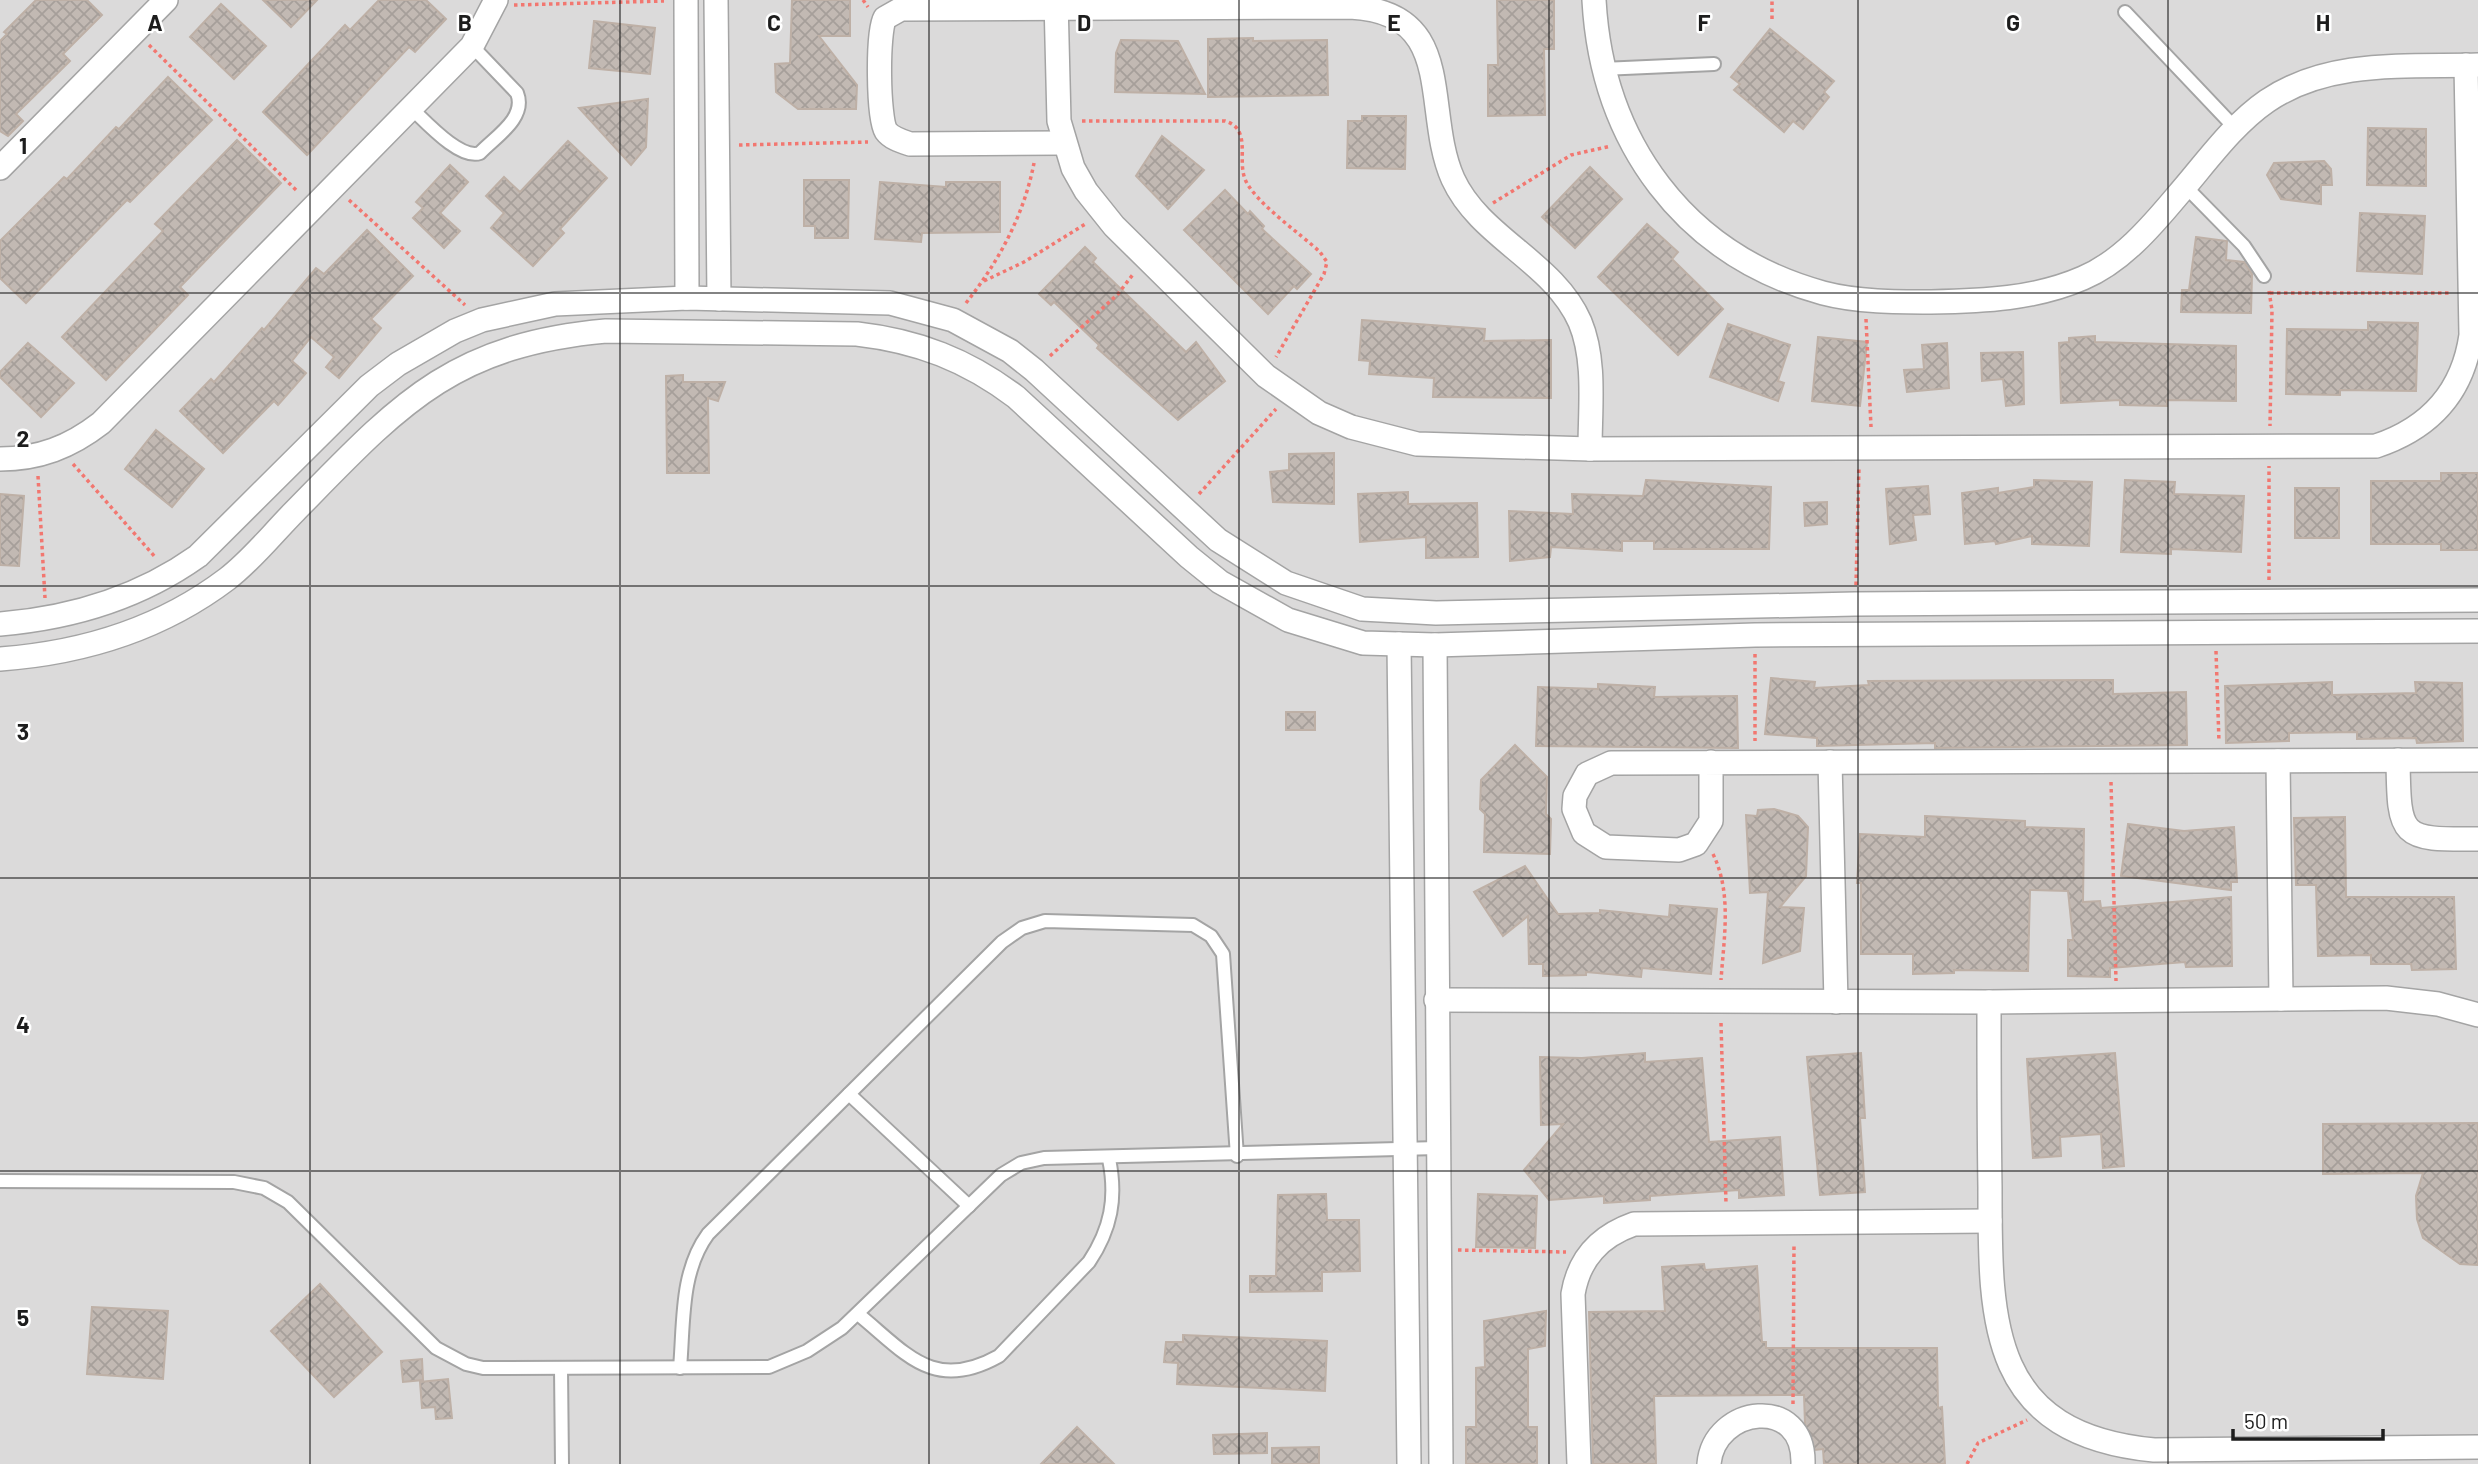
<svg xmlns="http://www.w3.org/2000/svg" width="2478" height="1464" font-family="Barlow,sans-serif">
<defs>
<pattern id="building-cross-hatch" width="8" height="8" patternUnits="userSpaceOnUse" patternTransform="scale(1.75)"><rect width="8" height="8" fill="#c2b9b3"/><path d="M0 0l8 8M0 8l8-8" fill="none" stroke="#a69f9a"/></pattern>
</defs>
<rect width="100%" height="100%" fill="#eeeae3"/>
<rect fill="#dbdada" x="0" y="0" width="2478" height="1464"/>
<g fill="url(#building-cross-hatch)" stroke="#beb0a6" stroke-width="2">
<path d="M36 0H87L102 15 63 54 70 61 16 114 23 121 8 136 0 131V41L7 34 4 32Z"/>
<path d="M263 0H317L291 27Z"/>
<path d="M379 0H426L446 19 415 52 409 47 307 155 263 112 345 25 350 30Z"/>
<path d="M792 0H850V36H819L857 85 856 109H798L776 92 775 64 790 63Z"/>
<path d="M1497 0H1554V49H1544L1545 115 1488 116V65H1498Z"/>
<path d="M221 4 266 46 234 79 190 37Z"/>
<path d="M594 21 655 28 650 74 589 68Z"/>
<path d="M1770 29 1834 81 1824 92 1829 97 1803 129 1793 121 1784 132 1734 90 1740 84 1731 77Z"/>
<path d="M1253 38V41L1327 40 1328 95 1208 97V39Z"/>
<path d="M1121 40 1178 41 1205 94 1115 92 1116 53Z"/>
<path d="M168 77 212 120 130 202 127 200 26 303 0 278V241L64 177 67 179 116 127 119 129Z"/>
<path d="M648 99 646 147 631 165 579 108Z"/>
<path d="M1362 116H1406L1405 169 1347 168 1348 121H1362Z"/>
<path d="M2368 128 2426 129V186L2367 185Z"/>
<path d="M1162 136 1204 170 1168 209 1136 176Z"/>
<path d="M237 140 281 183 180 287 188 295 106 380 62 337 163 231 155 224Z"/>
<path d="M568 141 607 178 560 229 564 233 533 266 491 228 504 213 486 196 504 177 520 192Z"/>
<path d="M2324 161 2331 169 2332 185H2321V204L2281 199 2267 175 2274 163Z"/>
<path d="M450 165 468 182 440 213 460 231 444 248 413 218 423 208 416 202Z"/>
<path d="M1590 167 1622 199 1575 248 1542 217Z"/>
<path d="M804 180H849L848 238H815V226H804Z"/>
<path d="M880 182 946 187V182H1000V232L922 233 921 242 875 239Z"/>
<path d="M1225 190 1248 214 1250 211 1264 226 1262 229 1311 274 1297 289 1294 286 1268 314 1184 230Z"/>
<path d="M2360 213 2425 216 2422 274 2357 271Z"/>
<path d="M1647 224 1678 252 1672 259 1723 309 1678 355 1598 277Z"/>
<path d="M367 230 413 276 371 319 381 328 339 378 326 367 334 357 311 337 292 361 306 373 278 405 274 401 223 453 180 411 211 379 214 382 262 328 264 330 316 268 324 274Z"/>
<path d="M2196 237 2227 241 2226 260 2244 262 2252 274 2251 313 2181 312 2182 290H2189Z"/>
<path d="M1085 247 1096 258 1093 262 1186 352 1196 342 1225 381 1178 420 1097 348 1099 345 1054 302 1051 305 1039 294Z"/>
<path d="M1362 320 1485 329 1484 341 1551 340V398L1433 397 1434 378 1369 374 1370 361 1359 360Z"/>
<path d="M2368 322 2418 323 2416 391 2340 390V395L2286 394 2287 329 2368 330Z"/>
<path d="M1728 324 1790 345 1778 381 1784 383 1778 401 1710 377Z"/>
<path d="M2095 336V342L2236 346V401L2167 400V406L2120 405V400L2061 403 2059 343 2069 342V338Z"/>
<path d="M1818 337 1867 342 1860 406 1812 401Z"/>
<path d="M28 343 74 383 41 417 0 377V372Z"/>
<path d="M1947 343 1949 388 1907 392 1904 370 1924 369 1922 345Z"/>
<path d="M2023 352 2024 404 2006 406 2003 379 1982 381 1981 353Z"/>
<path d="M683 375V382H725L718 401 708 398 709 473H667L666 376Z"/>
<path d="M156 430 204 469 172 507 125 469Z"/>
<path d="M1334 453V504L1273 502 1270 472 1289 470V454Z"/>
<path d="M2441 473H2478V550H2441V544H2371V481H2441Z"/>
<path d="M1646 480 1771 487 1769 549H1654V541H1622V551L1551 547 1550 557 1510 561 1509 511 1573 514 1572 494 1643 496Z"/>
<path d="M2034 480 2092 482 2089 546 2032 544V536L1996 544 1995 541 1965 544 1962 493 1998 488V493L2034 487Z"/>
<path d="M2125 480 2175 482 2174 494 2244 496 2241 552 2171 549V554L2121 552Z"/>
<path d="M1928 486 1930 514 1913 515 1916 540 1890 544 1886 489Z"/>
<rect x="2295" y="488" width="44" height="50"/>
<path d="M1408 492V504L1477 503 1478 557 1426 558V537L1360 542 1358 494Z"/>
<path d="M0 494 24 496 19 566 0 565Z"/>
<path d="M1827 502V524L1805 526 1804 503Z"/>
<path d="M1771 678 1815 682 1814 688 1869 685 1868 681 2113 680V694L2186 692 2187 745 1935 748V743L1817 746V738L1765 734Z"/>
<path d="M2332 682V695L2416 693 2415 682 2462 683 2463 741 2417 743 2416 738 2357 739V732L2289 733V741L2226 743 2225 686Z"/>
<path d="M1598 684 1655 687 1654 697 1737 696 1738 748 1536 746 1538 687 1598 689Z"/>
<rect x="1286" y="712" width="29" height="18"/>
<path d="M1515 745 1547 777 1546 814 1551 819 1550 854 1484 852 1485 814 1480 809 1481 780Z"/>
<path d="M1774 809 1798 816 1808 827 1806 876 1780 907 1804 908 1800 951 1763 963 1768 892 1750 893 1746 815 1757 816 1758 810Z"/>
<path d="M1925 816 2025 821V827L2084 829 2083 902 2100 901 2101 908 2231 897 2232 966 2186 967 2185 962 2110 968V977L2068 976V940H2073L2068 891 2030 890 2028 971 1954 970V973L1913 974V954H1861V883H1857L1860 834 1925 837Z"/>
<path d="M2345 817 2346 897H2454L2456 969 2412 970 2411 964H2371V955L2318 956 2316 885H2296L2294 818Z"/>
<path d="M2128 824 2184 831 2234 827 2237 882H2231V890L2121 876Z"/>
<path d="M1525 866 1558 914 1600 913V910L1669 917 1670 905 1717 909 1711 974 1642 968 1641 977 1586 972V975L1543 976V964H1529L1528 916 1503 936 1474 892Z"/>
<path d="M1645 1053V1062L1702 1058 1709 1142 1780 1137 1784 1195 1739 1198V1190L1650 1196V1200L1604 1203V1196L1549 1200 1524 1170 1563 1124 1541 1125 1540 1057 1582 1058Z"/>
<path d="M1861 1053 1865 1118H1860L1865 1192 1820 1195 1807 1057Z"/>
<path d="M2115 1053 2124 1166 2103 1168 2101 1134 2060 1137 2061 1156 2033 1158 2027 1059Z"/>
<path d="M2478 1123V1265L2460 1264 2423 1238 2417 1219 2416 1196 2423 1173 2323 1174V1124Z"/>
<path d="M1326 1194 1327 1220H1359L1360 1271 1322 1272V1291L1250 1292V1276H1276L1278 1195Z"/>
<path d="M1478 1194 1537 1196 1535 1248 1476 1247Z"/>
<path d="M1704 1264 1705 1270 1757 1266 1762 1342H1766V1348H1937L1938 1408 1942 1407 1945 1464H1824L1823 1449 1815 1450 1805 1424 1804 1395H1795L1654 1396 1656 1464H1593L1589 1312 1665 1311 1662 1267Z"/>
<path d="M320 1284 382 1352 334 1397 271 1331Z"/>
<path d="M92 1307 168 1311 163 1379 87 1374Z"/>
<path d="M1546 1311 1545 1346 1528 1349V1427H1537V1464H1466V1427H1476V1368L1485 1367 1484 1321Z"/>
<path d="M1183 1335 1327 1341 1325 1391 1177 1384 1178 1363 1164 1362 1166 1342H1183Z"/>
<path d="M422 1359 423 1380 403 1382 401 1361Z"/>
<path d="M448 1379 452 1418 436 1419 435 1407 422 1408 420 1382Z"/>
<path d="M1077 1427 1114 1464H1041Z"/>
<path d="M1267 1433V1453L1214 1454 1213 1435Z"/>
<path d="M1319 1447V1464H1272V1448Z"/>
</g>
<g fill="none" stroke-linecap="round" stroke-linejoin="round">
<g stroke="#a4a4a4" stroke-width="16">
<g id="service">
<path d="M2125 12 2236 129"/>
<path d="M1602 69 1714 64"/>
<path d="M411 108C426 122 460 160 480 153 495 137 527 118 517 93L472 46"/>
<path d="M2186 187 2244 246 2264 276"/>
<path d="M849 1094 969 1206"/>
<path d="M0 1181 234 1182 264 1188 288 1202 436 1348 466 1364 483 1368 769 1367 807 1351 842 1328 1001 1175 1021 1163 1044 1158 1438 1148"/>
<path d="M858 1314C906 1353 933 1393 999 1356L1089 1262C1111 1229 1117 1198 1109 1159"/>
<path d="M680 1368C684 1323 680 1272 708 1234L1002 942 1022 928 1045 921 1193 925 1211 936 1223 954 1237 1156"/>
<path d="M561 1369 562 1464"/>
</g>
</g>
<g stroke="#a4a4a4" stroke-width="26">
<g id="minor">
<path d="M686 0 687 298"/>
<path d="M716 0 719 299"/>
<path d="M1056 0 1059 121 1073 168 1086 191 1114 226 1266 376 1319 413 1351 427 1417 444 1590 449 2376 446C2430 428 2463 392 2471 335L2466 65"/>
<path d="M1594 0C1602 142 1684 255 1823 293 1857 302 1897 302 1931 302 1983 301 2035 299 2083 278 2121 262 2151 227 2177 196 2205 164 2232 125 2267 101 2329 59 2407 67 2478 65"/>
<path d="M1064 143 910 144C901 141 891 138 886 131 878 118 877 32 885 18L901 9 1350 7C1459 12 1422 110 1453 179 1480 238 1554 262 1580 322 1596 360 1590 408 1590 449"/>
<path d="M0 168 166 0"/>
<path d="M0 459C39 459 70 447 101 423L472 46 496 0"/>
<path d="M0 624C73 618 139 598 198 556L369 386 398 364 455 331 482 320 555 304 687 298 890 303 953 320 1010 351 1034 370 1218 540 1286 583 1362 609 1436 613 1855 604 2478 600"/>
<path d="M1399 644 1409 1464"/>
<path d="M1435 645 1441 1464"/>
<path d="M0 659C82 653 161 629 227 579 252 560 273 533 295 511 398 406 450 345 606 331L857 334C918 341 967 360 1016 397L1189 557 1220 582 1288 620 1363 643 1435 645 1755 635 2478 631"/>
<path d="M2398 760C2399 838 2400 840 2478 839"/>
<path d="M2278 761 2281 999"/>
<path d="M1711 762V821L1696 844 1679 850 1606 847 1584 833 1574 809 1575 796 1587 774 1611 763 2478 760"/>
<path d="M1830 762 1836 1002"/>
<path d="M1436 1000 1989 1002 2386 998 2438 1004 2478 1015"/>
<path d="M1989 1002C1989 1064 1989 1126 1990 1188 1990 1322 1988 1434 2154 1450L2478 1447"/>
<path d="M1579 1464 1573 1294C1579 1258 1600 1236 1634 1224L1990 1221"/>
<path d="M1709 1464C1714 1406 1805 1394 1803 1464"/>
</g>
</g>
<g stroke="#f27770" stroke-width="3.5" stroke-dasharray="3.5 3.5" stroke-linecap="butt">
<path d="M863 0 868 7"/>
<path d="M514 5 664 1"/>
<path d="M1772 19V0"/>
<path d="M149 45 298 192"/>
<path d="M1082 121H1225C1252 129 1237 159 1245 179 1254 202 1301 234 1320 252L1327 262 1324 274 1276 357"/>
<path d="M739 145 868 142"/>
<path d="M349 200 465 305"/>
<path d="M1493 203 1571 155 1611 146"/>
<path d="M984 281 1024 262 1087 223"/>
<path d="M2269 291 2272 310 2270 426"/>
<path d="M2270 293H2450"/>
<path d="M966 303C999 261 1024 215 1034 163"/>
<path d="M1866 319 1871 427"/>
<path d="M1050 356 1118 294 1134 273"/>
<path d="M73 464 156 558"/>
<path d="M38 476 45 598"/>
<path d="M1199 494 1276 409"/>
<path d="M2269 580V466"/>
<path d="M1856 585 1859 467"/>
<path d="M2216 651 2219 742"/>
<path d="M1755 654V741"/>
<path d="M2111 782 2116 981"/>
<path d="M1713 854C1732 893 1724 937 1721 980"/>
<path d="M1721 1023 1726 1204"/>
<path d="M1458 1250 1566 1252"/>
<path d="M1793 1404 1794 1244"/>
<path d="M1967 1464 1978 1443 2027 1420"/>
</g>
<use href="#service" stroke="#fff" stroke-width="12"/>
<use href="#minor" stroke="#fff" stroke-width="23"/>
</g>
<path fill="none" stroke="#1d1d1d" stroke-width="2" stroke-opacity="0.55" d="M310 0V1464M620 0V1464M929 0V1464M1239 0V1464M1549 0V1464M1858 0V1464M2168 0V1464M0 293H2478M0 586H2478M0 878H2478M0 1171H2478"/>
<g font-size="23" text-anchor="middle" font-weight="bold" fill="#1d1d1d" stroke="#fff" stroke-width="5" stroke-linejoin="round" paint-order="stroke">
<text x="155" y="31">A</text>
<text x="465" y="31">B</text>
<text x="774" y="31">C</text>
<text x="1084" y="31">D</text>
<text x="1394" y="31">E</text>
<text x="1704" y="31">F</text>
<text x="2013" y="31">G</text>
<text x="2323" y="31">H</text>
<text x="23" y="154">1</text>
<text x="23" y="447">2</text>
<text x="23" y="740">3</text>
<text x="23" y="1033">4</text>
<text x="23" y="1326">5</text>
</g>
<path d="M2233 1429v10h150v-10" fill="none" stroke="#1d1d1d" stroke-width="3.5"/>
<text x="2244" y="1429" font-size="21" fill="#1d1d1d" stroke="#ffffff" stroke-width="5" paint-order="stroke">50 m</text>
</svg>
